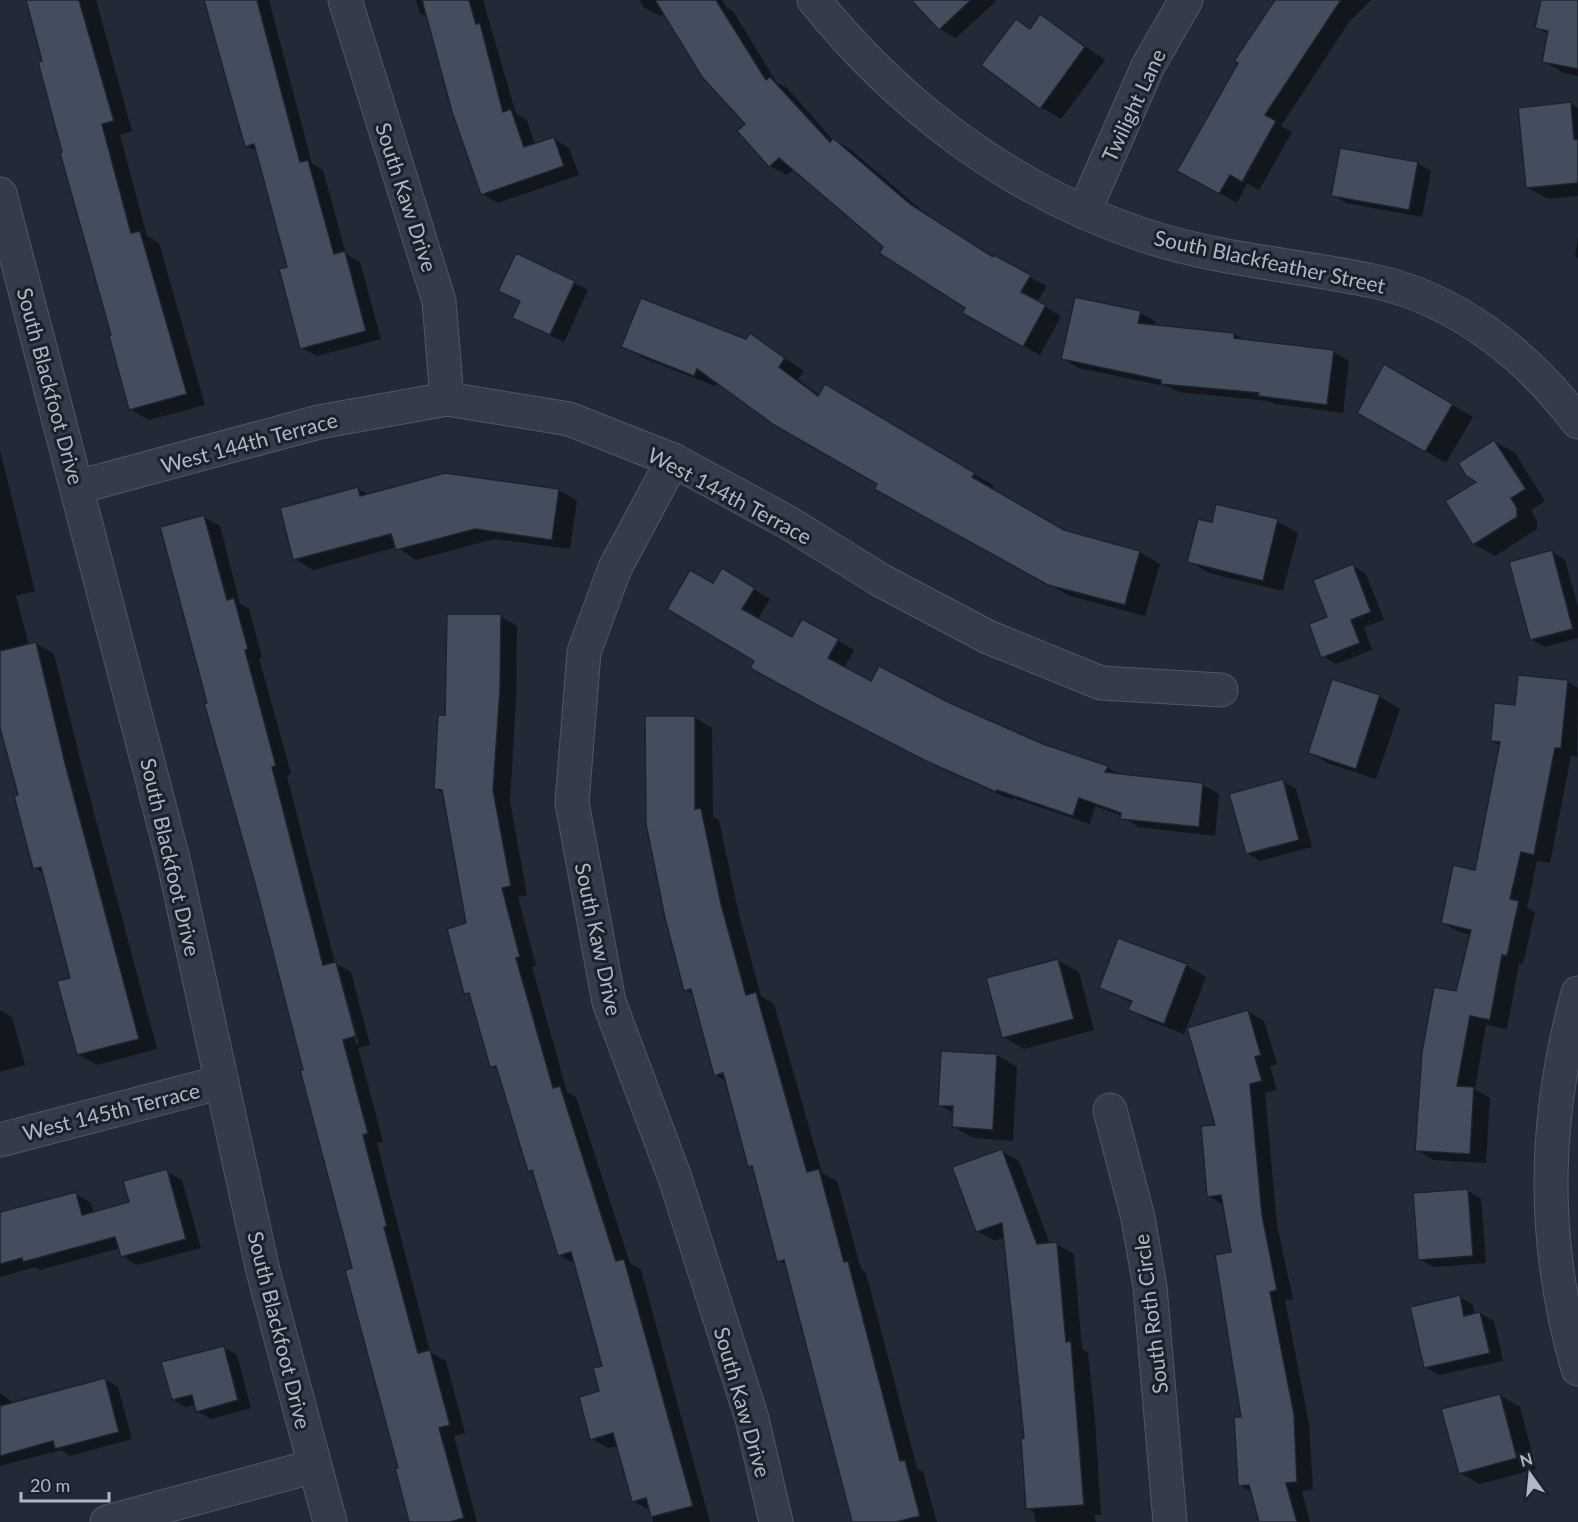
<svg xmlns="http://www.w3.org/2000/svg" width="1578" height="1522" font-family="Lato,sans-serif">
<rect width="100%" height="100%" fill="#222a38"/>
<g fill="#0007" fill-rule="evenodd">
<path d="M26 0H96L132 131 120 135 147 236 159 243 205 405 149 420 130 409Z"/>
<path d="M206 0H269L312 164 323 170 346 254 360 262 381 339 317 356 302 348 289 268 258 152 246 146Z"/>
<path d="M416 0H483L516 114 527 120 535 145 554 139 569 148 579 175 498 203 482 194 429 18 420 13Z"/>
<path d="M640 0H722L726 7 733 11 777 83 787 88 833 140 850 149 927 215 994 259 1047 286 1037 302 1061 316 1040 355 981 322 967 307 885 247 794 169 787 175 770 166 747 124 665 14 660 16 643 7Z"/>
<path d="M912 0H996V1L956 38 940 29Z"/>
<path d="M1276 0H1371L1349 22 1281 126 1292 132 1259 190 1247 183 1237 203 1179 170Z"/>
<path d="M1543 0H1578V76L1564 73 1543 61 1549 35 1536 27Z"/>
<path d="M1041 16 1105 60 1061 119 1041 107 1016 21 1031 30Z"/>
<path d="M1571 104 1578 108V196L1548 199 1527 187Z"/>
<path d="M1417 163 1431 171 1422 217 1346 203 1333 195Z"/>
<path d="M1578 237V258L1575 256Z"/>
<path d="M517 255 588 290 564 342 514 318 528 303Z"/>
<path d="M1140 312 1156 322 1155 326 1234 334 1245 340 1333 352 1349 361 1343 413 1276 404 1269 401 1179 392 1169 387 1079 368 1063 359Z"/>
<path d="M751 335 804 371 798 379 820 396 826 386 994 486 992 490 1064 532 1140 552 1160 564 1145 616 1070 596 896 500 879 483 717 382 715 386 643 358 623 346 746 341Z"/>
<path d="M1385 366 1473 417 1446 463 1359 412Z"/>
<path d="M1494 441 1515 453 1545 501 1531 510 1537 521V529L1495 556 1474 544 1479 482Z"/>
<path d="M0 450 35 591 16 596 29 645 36 643 54 654 85 779 157 1049 97 1065 78 1054 72 979 44 873 35 868 20 796 0 722Z"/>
<path d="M358 489 369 495 559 490 577 501 570 549 494 539 416 560 397 547 313 570 295 559Z"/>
<path d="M204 517 220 526 240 604 249 609 262 657 259 658 291 774 287 776 335 963 351 972 370 1045 358 1048 383 1142 377 1143 430 1352 446 1361 465 1433 454 1436 477 1522H411L354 1269 304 1071ZM337 973H340L359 1043 356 1044Z"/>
<path d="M1277 521 1298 533 1283 591 1209 573 1189 561 1213 524Z"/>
<path d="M1552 552 1565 560 1578 607V638L1545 647 1531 639Z"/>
<path d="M1353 566 1366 574 1384 620 1364 627 1372 650 1336 664 1323 656 1329 618Z"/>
<path d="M722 570 770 599 758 619 792 639 803 621 854 650 844 668 872 683 950 704 1043 746 1107 767 1122 776 1203 785 1219 794 1215 836 1138 827 1122 816 1095 806 1090 824 1013 798 1012 800 944 770 768 676 713 585Z"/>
<path d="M500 616 517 626 516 700 510 801 527 895 518 897 536 966 532 967 567 1092 576 1097 630 1263 641 1270 710 1522H653L651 1511 633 1501 618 1446 608 1448 592 1439 604 1367 576 1265 560 1255 535 1174 529 1171 499 1071 491 1066 471 996 466 993 468 925 444 793 436 789 447 717Z"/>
<path d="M1333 681 1380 697 1400 709 1376 779 1330 764 1309 753Z"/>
<path d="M1567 681 1578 688 1577 757 1571 756 1550 863 1537 861 1527 908 1535 912 1523 964 1519 963 1507 1029 1486 1025 1475 1089 1490 1098 1486 1163 1433 1160 1417 1150 1471 935 1459 932 1443 923 1476 872 1501 746 1492 741 1516 706Z"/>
<path d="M694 717 712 728 713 817 719 820 739 915 761 996 774 1004 822 1173 837 1181 861 1269 866 1273 917 1468 923 1472 937 1522H854L787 1265 779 1261 754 1169 749 1166 726 1081 716 1075 694 995 686 990Z"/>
<path d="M1282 781 1296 789 1312 847 1260 861 1247 853Z"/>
<path d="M1058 961 1079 972 1094 1030 1024 1049 1004 1037Z"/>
<path d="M1186 965 1206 977 1184 1034 1150 1021 1130 1010 1132 1003 1101 987Z"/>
<path d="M0 1010 12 1017 25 1065 0 1072Z"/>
<path d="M1248 1011 1264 1021 1277 1064 1270 1066 1277 1090 1265 1093 1277 1225 1293 1299 1285 1300 1309 1424 1313 1490 1302 1491 1310 1522H1260L1252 1492 1239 1485 1243 1418 1233 1254 1224 1205 1208 1196 1217 1126Z"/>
<path d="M997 1055 1017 1067 1013 1141 974 1138 954 1127V1113L939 1105Z"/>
<path d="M1002 1151 1019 1161 1050 1244H1056L1074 1254 1082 1349 1088 1353 1095 1420 1101 1515H1094L1096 1522H1036L1034 1512 1027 1508 1025 1440 1005 1237 995 1241 977 1231Z"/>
<path d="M166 1171 182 1180 201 1248 137 1265 122 1256 120 1248 40 1270 35 1267 0 1277V1215L76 1194 91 1203 94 1213 131 1203Z"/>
<path d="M1468 1191 1481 1199 1486 1263 1433 1267 1420 1259Z"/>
<path d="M1459 1297 1473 1305 1475 1315 1480 1313 1494 1321 1503 1361 1439 1375 1425 1367Z"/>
<path d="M223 1347 237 1355 251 1408 211 1419 197 1411 196 1405 186 1407 173 1399Z"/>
<path d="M104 1379 118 1387 132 1439 70 1456 61 1450 0 1466V1393L15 1404Z"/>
<path d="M1499 1395 1520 1407 1536 1469 1480 1484 1460 1473Z"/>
</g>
<g fill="#434d5d" stroke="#1c232f" stroke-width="1.5">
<path d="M26 0H79L114 121 102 124 131 233 140 231 187 394 129 410 109 336 111 335 60 153 62 152 38 62 42 61Z"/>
<path d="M204 0H257L300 162 308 160 334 254 345 251 366 331 300 349 279 269 287 267 254 144 245 147Z"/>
<path d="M422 0H469L476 24 480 23 503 112 511 109 524 147 554 137 564 166 481 195 452 112Z"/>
<path d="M655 0H716L766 80 770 77 830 142 833 138 910 204 993 257 994 255 1031 275 1021 292 1046 305 1023 347 962 313 965 308 879 253 883 247 779 158 769 167 737 131 745 124 702 77Z"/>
<path d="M911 0H971L939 30Z"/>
<path d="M1275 0H1341L1265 115 1276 121 1242 182 1230 175 1219 194 1177 171 1238 63 1234 61Z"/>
<path d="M1541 0H1578V69L1542 62 1548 31 1535 28Z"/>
<path d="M1040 14 1085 47 1040 109 981 65 1016 19 1030 29Z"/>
<path d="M1571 102 1574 139 1578 140V183L1526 188 1518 108Z"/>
<path d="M1340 148 1418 162 1409 210 1331 196Z"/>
<path d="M516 253 575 281 550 335 512 318 520 301 498 291Z"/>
<path d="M1075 297 1141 311 1138 323 1234 333V338L1334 350 1327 405 1258 396 1259 393 1161 384V380L1061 359Z"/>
<path d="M641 298 746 339 750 333 785 358 779 367 818 396 825 384 975 473 972 477 1064 530 1140 551 1125 605 1048 585 874 489 877 484 774 425 697 369 694 376 621 347Z"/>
<path d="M1384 364 1453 404 1425 452 1357 413Z"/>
<path d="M1494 440 1526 489 1511 498 1517 508V517L1473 545 1445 501 1476 482 1466 476 1458 463Z"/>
<path d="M445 473 559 489 552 540 475 529 396 550 391 534 293 560 280 508 358 487 360 496Z"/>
<path d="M1216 504 1278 519 1263 581 1187 562 1198 519 1212 522Z"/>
<path d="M204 515 227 600 234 598 248 649 245 650 276 766 272 767 323 965 336 962 356 1036 343 1040 368 1133 363 1135 387 1226 384 1227 418 1353 430 1350 450 1425 439 1428 464 1518 450 1522H409L395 1468H398L345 1270 352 1268 300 1070H303L256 887 204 703H207L160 527Z"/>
<path d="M1552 550 1573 629 1530 640 1509 562Z"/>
<path d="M1353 564 1371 612 1351 620 1360 643 1321 658 1309 624 1327 617 1313 580Z"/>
<path d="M722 568 755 588 742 609 792 637 802 619 839 639 828 658 871 681 879 666 950 703 1043 744 1108 766 1105 772 1203 783 1199 827 1120 819 1121 813 1079 798 1073 816 997 790 996 792 926 761 819 706 750 668 754 661 667 609 690 570 713 583Z"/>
<path d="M447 614H501L500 690 493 790 511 886 502 888 520 957 516 958 553 1088 560 1086 616 1261 624 1259 693 1506 651 1517 646 1498 632 1502 613 1433 590 1440 579 1397 599 1391 593 1368 602 1366 571 1252 558 1256 532 1170 528 1172 496 1066 490 1067 469 993 464 994 447 929 466 923 442 790 434 789 438 715H445Z"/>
<path d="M36 642 66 767 139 1039 77 1055 57 981 70 978 41 867 33 869 14 796 18 795 0 728V651Z"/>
<path d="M1518 675 1568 680 1561 748H1555L1534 855 1521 852 1510 899 1519 901 1507 956 1502 955 1490 1020 1470 1016 1457 1086 1474 1087 1470 1154 1415 1151 1422 1052 1434 987 1456 991 1471 930 1441 923 1453 865 1475 870 1500 742 1491 741 1494 703 1515 705Z"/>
<path d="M1332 679 1380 695 1356 769 1308 753Z"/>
<path d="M645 716H695V809L701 808 721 904 746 995 756 992 807 1172 819 1169 844 1262 848 1261 900 1461 905 1460 920 1516 896 1522H852L784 1260 777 1262 752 1166 748 1167 723 1073 714 1076 691 989 684 991 665 918 646 824Z"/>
<path d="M1283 779 1299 840 1246 854 1229 794Z"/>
<path d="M1118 938 1187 964 1164 1024 1128 1010 1132 1001 1099 988Z"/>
<path d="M1058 959 1074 1019 1002 1038 986 978Z"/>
<path d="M1248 1010 1261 1055 1255 1057 1262 1081 1250 1084 1262 1215 1277 1290 1270 1292 1294 1414 1297 1482 1286 1483 1297 1522H1259L1249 1485 1238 1486 1234 1417H1241L1215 1255 1231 1252 1221 1195 1207 1197 1201 1126 1215 1125 1187 1028Z"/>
<path d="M941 1051 997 1054 993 1130 952 1127 953 1106H938Z"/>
<path d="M1002 1149 1037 1244 1057 1242 1066 1342 1071 1341 1084 1505 1026 1509 1021 1439 1024 1438 1002 1223 976 1232 952 1167Z"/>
<path d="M167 1169 186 1239 121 1257 115 1237 23 1262 22 1258 0 1264V1212L76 1192 82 1215 129 1202 123 1181Z"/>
<path d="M1468 1189 1473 1256 1418 1260 1413 1193Z"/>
<path d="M1460 1295 1464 1316 1480 1312 1490 1353 1424 1368 1410 1307Z"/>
<path d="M224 1346 238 1400 196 1412 192 1395 172 1400 161 1362Z"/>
<path d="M105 1378 119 1432 55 1449 53 1441 0 1456V1406Z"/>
<path d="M1500 1394 1517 1458 1459 1474 1441 1409Z"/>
</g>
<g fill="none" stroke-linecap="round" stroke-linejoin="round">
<g stroke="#505763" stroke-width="35">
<g id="minor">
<path d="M345 0 439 301 447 399"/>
<path d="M814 0C901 108 1013 192 1146 236 1220 260 1297 265 1373 281 1457 299 1527 355 1578 422"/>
<path d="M0 194 174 863 263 1271 330 1522"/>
<path d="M1084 212 1148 66 1186 0"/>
<path d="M673 460 615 568 584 652 572 803 609 1002 675 1178 752 1419 776 1522"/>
<path d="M78 487 319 422 447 399 569 419 673 460 787 522 882 581 988 637 1101 683 1221 690"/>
<path d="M1578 993C1543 1122 1541 1240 1578 1369"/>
<path d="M1110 1110 1138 1218 1150 1287 1170 1522"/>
<path d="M0 1140 222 1082"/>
<path d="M107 1522 315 1466"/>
</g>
</g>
<use href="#minor" stroke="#353c49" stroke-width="33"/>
</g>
<g text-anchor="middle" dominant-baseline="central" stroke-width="6" stroke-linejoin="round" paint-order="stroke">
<g font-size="21" fill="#b0b7c5" stroke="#1a212d">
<text transform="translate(1133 105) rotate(-65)">Twilight Lane</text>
<text transform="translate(407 197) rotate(72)">South Kaw Drive</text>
<text transform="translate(1270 261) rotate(12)">South Blackfeather Street</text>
<text transform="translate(51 386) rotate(75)">South Blackfoot Drive</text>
<text transform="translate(249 442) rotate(-15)">West 144th Terrace</text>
<text transform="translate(730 495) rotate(28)">West 144th Terrace</text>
<text transform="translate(171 857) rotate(77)">South Blackfoot Drive</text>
<text transform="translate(599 939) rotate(78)">South Kaw Drive</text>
<text transform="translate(111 1111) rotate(-14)">West 145th Terrace</text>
<text transform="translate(1150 1314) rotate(-97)">South Roth Circle</text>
<text transform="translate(280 1330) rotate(76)">South Blackfoot Drive</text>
<text transform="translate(743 1402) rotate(74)">South Kaw Drive</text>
</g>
</g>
<g transform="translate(1530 1474) rotate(345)" stroke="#1a212d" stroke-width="4.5" paint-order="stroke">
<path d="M0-4.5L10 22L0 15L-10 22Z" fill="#b0b7c5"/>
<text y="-9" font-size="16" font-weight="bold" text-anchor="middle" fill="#b0b7c5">N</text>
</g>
<path d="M21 1492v9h88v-9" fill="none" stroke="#b0b7c5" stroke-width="3"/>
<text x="30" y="1492" font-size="18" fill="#b0b7c5" stroke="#1a212d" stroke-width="4.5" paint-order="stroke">20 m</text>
</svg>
